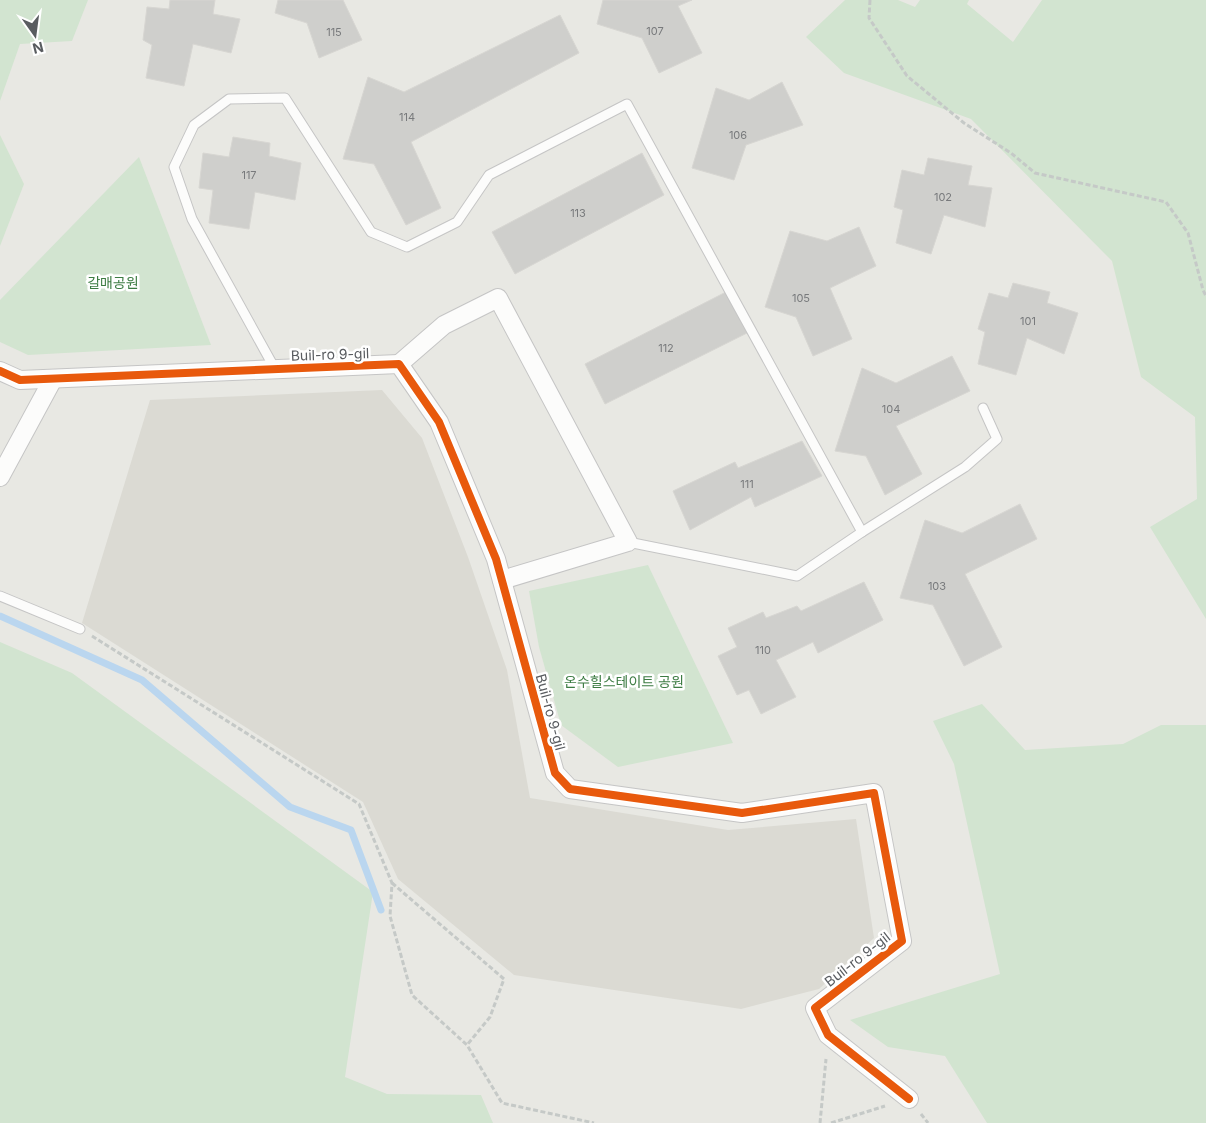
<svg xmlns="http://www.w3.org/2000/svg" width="1206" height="1123" font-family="Inter,'Noto Sans KR',sans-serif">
<rect width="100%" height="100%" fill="#e8e8e3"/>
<path fill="#dbdad3" d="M382 390 422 438 468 557 507 670 530 798 728 830 856 819 874 938 819 989 741 1009 514 975 398 879 363 802 82 623 150 400Z"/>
<g fill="#d2e4d0">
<path d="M0 0H88L72 41 20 44 0 101Z"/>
<path d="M845 0H898L915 7 920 0H969L967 4 1013 42 1042 0H1206V619L1150 527 1197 499 1195 417 1141 377 1112 261 971 119 844 73 806 37Z"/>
<path d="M0 135 24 184 0 246Z"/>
<path d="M139 157 211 345 28 355 0 342V300Z"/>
<path d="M648 565 733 743 618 767 561 725 539 647 529 591Z"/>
<path d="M0 642 72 673 373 892 345 1077 387 1094 481 1095 493 1123H0Z"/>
<path d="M982 704 1025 750 1123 744 1161 725H1206V1123H987L945 1056 888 1047 850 1020 1000 974 954 764 933 721Z"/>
</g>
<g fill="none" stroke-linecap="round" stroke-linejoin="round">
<path stroke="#bad6ef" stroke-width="7" d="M0 616 142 680 290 807 351 830 381 910"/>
</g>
<g fill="#cfcfcc" stroke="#d7d6d2">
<path d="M170 0H215L213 14 240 19 231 53 193 44 184 86 146 78 152 45 143 40 147 7 169 9Z"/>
<path d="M278 0H343L362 40 319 58 307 23 275 13Z"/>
<path d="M603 0H692L678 6 702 53 659 73 642 38 597 24Z"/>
<path d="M560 15 579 53 411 142 441 208 406 225 374 164 343 159 368 77 404 92Z"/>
<path d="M782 82 803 125 746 145 734 180 692 168 716 88 749 100Z"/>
<path d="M233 137 270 143 269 156 301 163 295 200 255 192 249 229 209 223 213 190 199 188 203 153 229 157Z"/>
<path d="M642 153 664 195 515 274 492 232Z"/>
<path d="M928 158 972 166 968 185 992 188 985 227 944 215 931 254 896 243 903 210 894 207 902 170 924 175Z"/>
<path d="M859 227 876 266 830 288 852 339 813 356 796 317 765 307 790 231 827 241Z"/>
<path d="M1013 283 1050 292 1047 303 1078 313 1064 354 1027 338 1016 375 978 364 985 332 978 329 989 293 1008 298Z"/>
<path d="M726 292 747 333 605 404 585 364Z"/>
<path d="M952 356 970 391 896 426 922 474 885 495 866 456 835 451 862 368 896 383Z"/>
<path d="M802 441 822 476 755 507 751 497 690 530 673 491 735 462 738 468Z"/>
<path d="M1020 504 1037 539 965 574 1002 647 964 666 933 605 900 598 925 520 962 533Z"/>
<path d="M864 582 883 620 818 653 813 642 776 660 796 697 761 714 749 690 737 695 718 656 737 647 728 628 763 612 766 618 797 606 801 611Z"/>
</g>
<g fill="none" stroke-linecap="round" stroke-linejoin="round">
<g stroke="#c5c5c5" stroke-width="11">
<g id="service">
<path d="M275 369 192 219 174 167 194 125 229 99 285 98 371 232 407 247 457 222 489 175 627 104 862 532 797 576 628 542"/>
<path d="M862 532 965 467 997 439 983 408"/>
<path d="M0 596 80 629"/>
</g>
</g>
<g stroke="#c5c5c5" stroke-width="20">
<g id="minor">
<path d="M399 364 444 325 498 298 628 542 502 580"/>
<path d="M0 371 20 380 399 364 439 422 496 559 555 773 570 789 742 813 874 793 902 941 815 1008 828 1035 909 1099"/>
<path d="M0 477 53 379"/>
</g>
</g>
<g stroke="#c5c9c7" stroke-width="3" stroke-dasharray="5 2.5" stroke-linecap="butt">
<path d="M870 0 869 18 907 76 964 123 1011 153 1035 173 1166 202 1188 233 1203 290 1206 296"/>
<path d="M92 636 359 804 392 883 390 916 412 995 467 1045 502 1103 594 1123"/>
<path d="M392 883 504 979 490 1017 467 1045"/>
<path d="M921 1114 928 1123"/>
<path d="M820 1123 826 1059"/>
<path d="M831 1123 885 1106"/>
</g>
<use href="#service" stroke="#fcfcfb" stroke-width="9"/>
<use href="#minor" stroke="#fcfcfb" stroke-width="18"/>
<g stroke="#fff" stroke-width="11">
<path id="cycleway" d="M0 371 20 380 399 364 439 422 496 559 555 773 570 789 742 813 874 793 902 941 815 1008 828 1035 909 1099"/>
</g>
<use href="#cycleway" stroke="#e8590c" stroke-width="8"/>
</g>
<g text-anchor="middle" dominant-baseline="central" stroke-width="5" stroke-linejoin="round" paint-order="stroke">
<g font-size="11" fill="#787a7c">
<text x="655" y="31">107</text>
<text x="334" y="32">115</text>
<text x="407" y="117">114</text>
<text x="738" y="135">106</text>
<text x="249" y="175">117</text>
<text x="943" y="197">102</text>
<text x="578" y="213">113</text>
<text x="801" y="298">105</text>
<text x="1028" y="321">101</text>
<text x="666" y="348">112</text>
<text x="891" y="409">104</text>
<text x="747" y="484">111</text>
<text x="937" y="586">103</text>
<text x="763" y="650">110</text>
</g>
<g font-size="14" fill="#3d7c43" stroke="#fff">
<text x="113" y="282">갈매공원</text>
<text x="624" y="681">온수힐스테이트 공원</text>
</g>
<g font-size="14" fill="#595c60" stroke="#fff">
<text transform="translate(330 354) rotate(-2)">Buil-ro 9-gil</text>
<text transform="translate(551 712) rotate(75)">Buil-ro 9-gil</text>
<text transform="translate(857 959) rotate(-38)">Buil-ro 9-gil</text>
</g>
</g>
<g transform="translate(35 35) rotate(166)" stroke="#ffffff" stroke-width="4" paint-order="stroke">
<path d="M0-4L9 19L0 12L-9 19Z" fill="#595c60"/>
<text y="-8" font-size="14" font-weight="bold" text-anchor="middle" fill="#595c60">N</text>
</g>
</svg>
